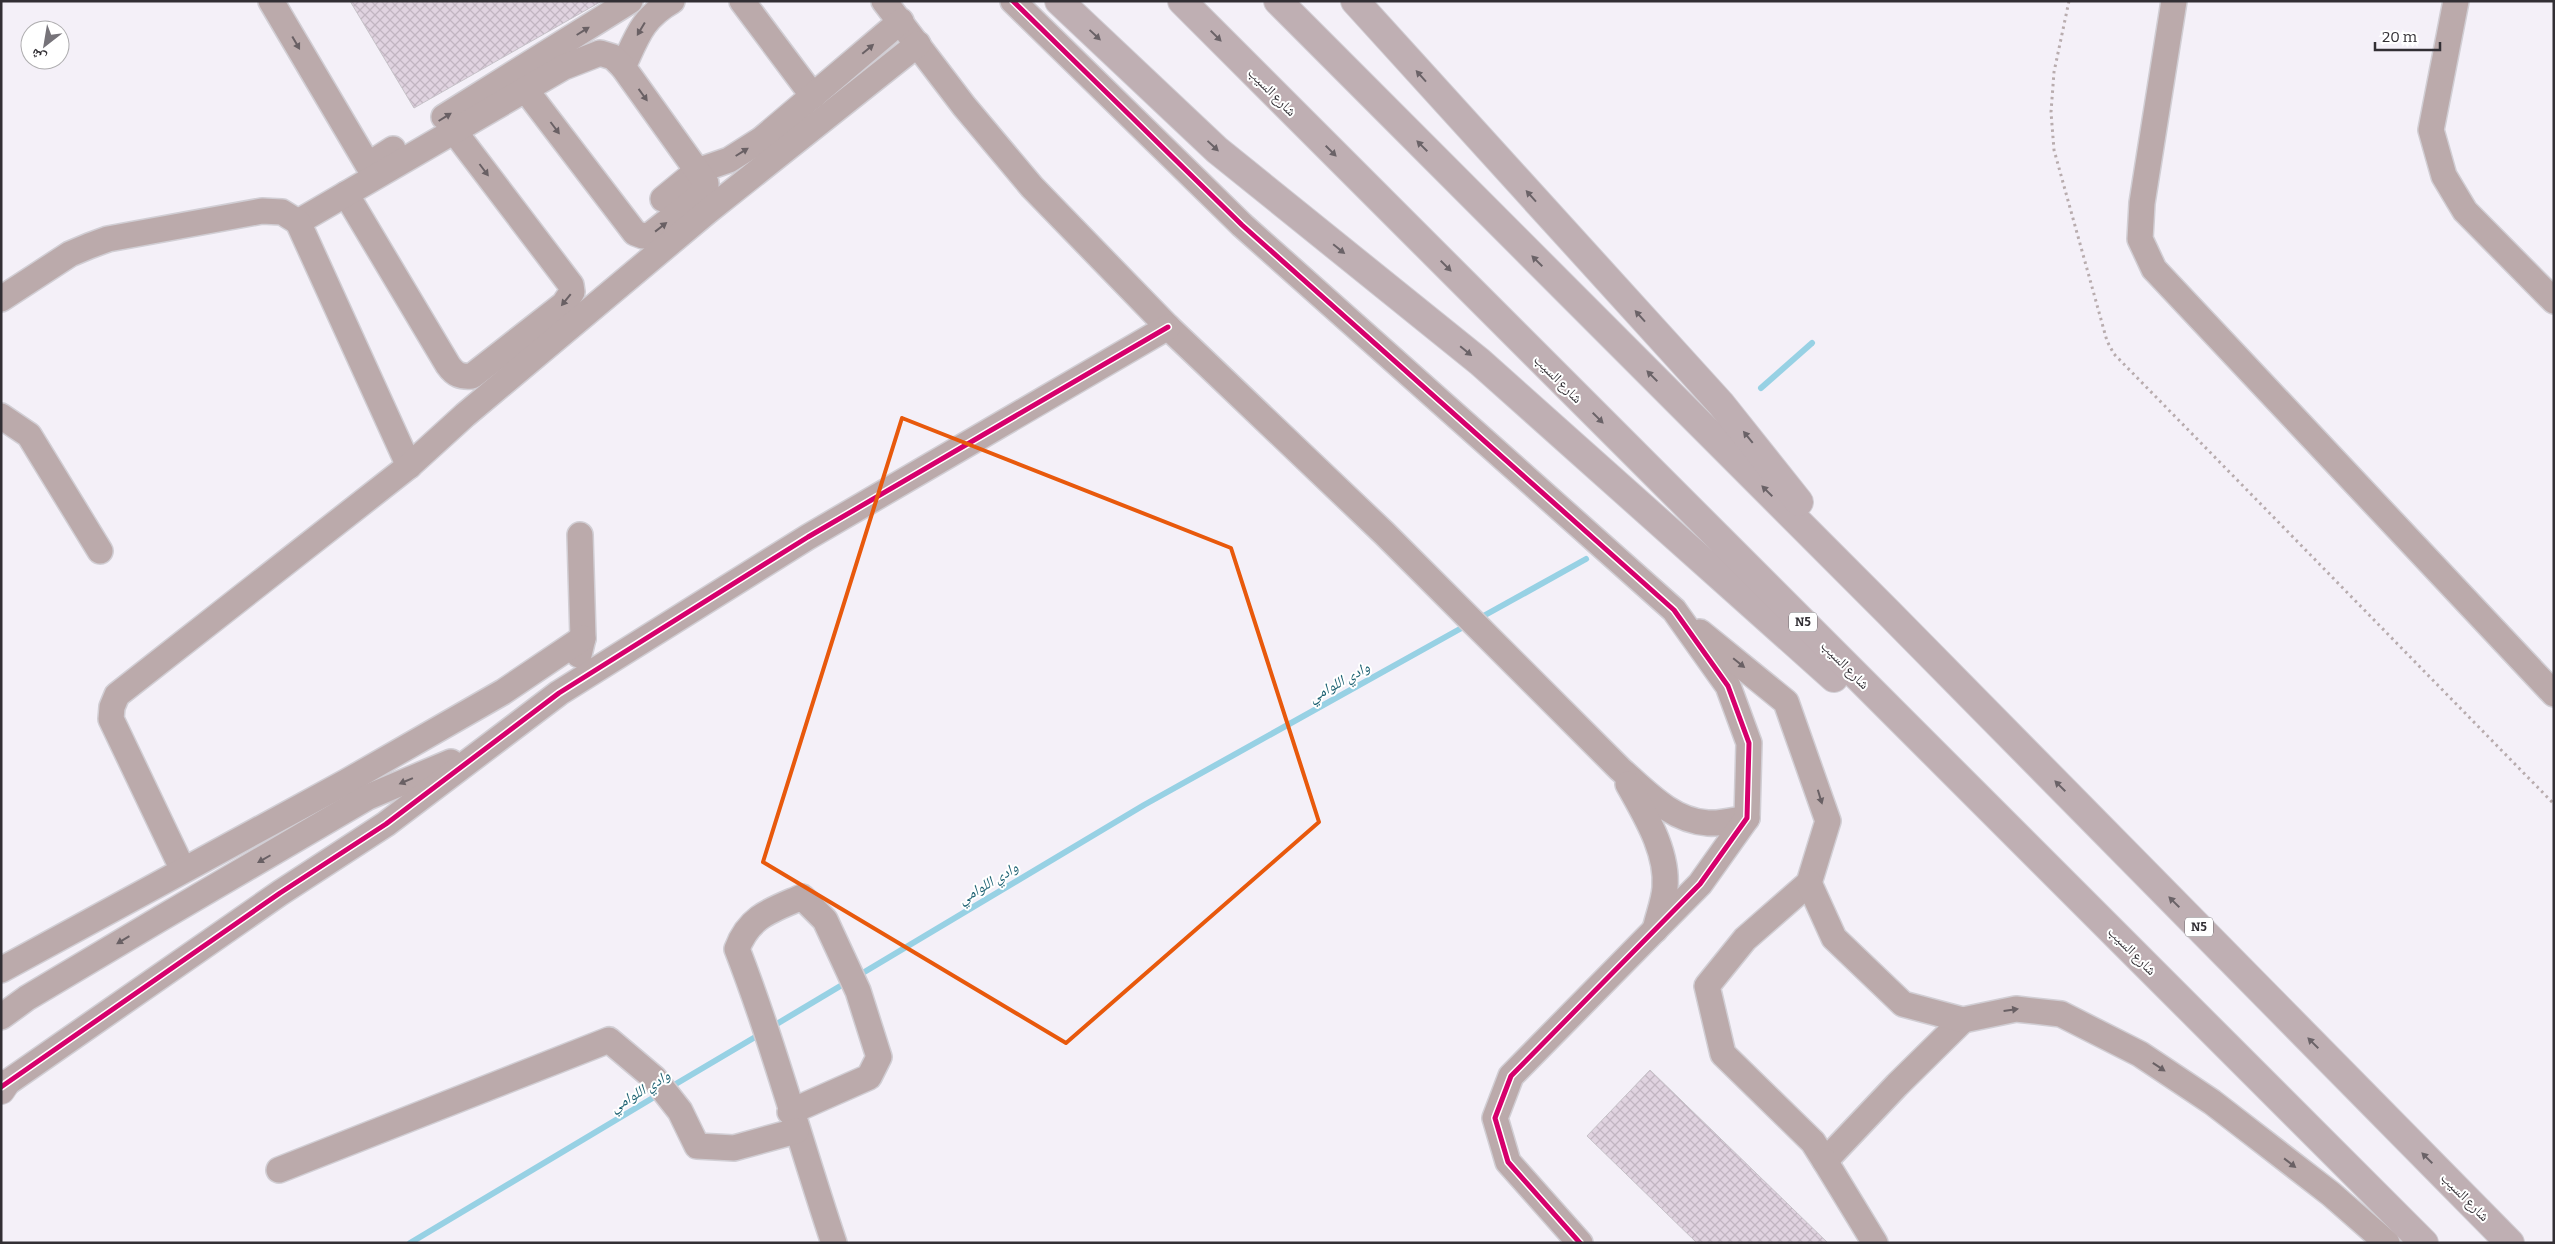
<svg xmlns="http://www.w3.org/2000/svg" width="2555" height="1244" font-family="Bitter,'Noto Naskh Arabic',serif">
<defs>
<pattern id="building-cross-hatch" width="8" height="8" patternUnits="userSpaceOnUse" patternTransform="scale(1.25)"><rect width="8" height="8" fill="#e0d3e0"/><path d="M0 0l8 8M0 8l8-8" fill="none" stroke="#c1b5c1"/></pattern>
</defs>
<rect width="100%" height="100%" fill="#f4f0f8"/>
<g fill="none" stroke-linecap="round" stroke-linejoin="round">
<g stroke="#97d1e4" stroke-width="6">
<path d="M1761 388 1812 343"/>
<path d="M1478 619 1586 559"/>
<path d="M856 977 1144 805 1467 625"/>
<path d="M770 1028 847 982"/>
<path d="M669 1088 762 1033"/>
<path d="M410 1243 661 1093"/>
</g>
</g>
<g fill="url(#building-cross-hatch)" stroke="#c6c2c8">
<path d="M350 1H602L414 108Z"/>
<path d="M1650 1070 1828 1243H1697L1587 1136Z"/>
</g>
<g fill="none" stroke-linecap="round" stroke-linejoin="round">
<g stroke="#d1ced4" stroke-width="28">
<g id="minor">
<path d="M271 1 368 165 393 149"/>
<path d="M742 1 813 96"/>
<path d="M884 1 964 106 1032 187 1168 327 1384 533 1620 769C1646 792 1672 821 1708 823 1721 824 1735 820 1747 818"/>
<path d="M1013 1 1242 225 1674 610 1728 686 1749 743 1747 818 1700 884 1511 1076 1495 1118 1508 1162 1580 1243"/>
<path d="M2174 1 2142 203 2140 239 2154 269 2554 694"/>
<path d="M2456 1 2431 130 2444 176 2465 211 2554 301"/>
<path d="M623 67C637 37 642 18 672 1"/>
<path d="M444 117 630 1"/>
<path d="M346 194 448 365C455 375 461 377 472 376L564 304 572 292 571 285 454 131"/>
<path d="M663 199 697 171 729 160 762 139 901 21"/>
<path d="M298 222 564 67 600 53 613 57 623 67 706 183V191L650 235 643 236 635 233 525 89"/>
<path d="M1 299 70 254 89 246 108 239 262 211 282 212 298 222 409 466"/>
<path d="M1 416 29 435 100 551"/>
<path d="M1700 632 1786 702 1828 821 1809 883 1745 939 1707 986 1723 1054 1813 1142 1825 1161 1897 1085 1963 1020"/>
<path d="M579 655 583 638 580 535"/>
<path d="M1628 784C1645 815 1668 851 1665 888 1664 902 1658 916 1655 930"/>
<path d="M183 870 111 719 112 707 117 695 409 466 465 415 708 211 918 44"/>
<path d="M1809 883 1834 938 1903 1004 1963 1020 2016 1009 2061 1014 2140 1054 2212 1102 2331 1194 2387 1243"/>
<path d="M1 970 346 782 503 692 583 638"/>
<path d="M1 1017 27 998 158 920 368 797 451 762"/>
<path d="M1 1087 280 893 386 824 559 693 808 537 1168 327"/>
<path d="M790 1112 869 1077 879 1057 858 991 825 920 802 897C772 910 749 916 737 949 774 1045 801 1145 834 1243"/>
<path d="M1825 1161 1875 1243"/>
<path d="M279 1170 609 1040 654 1078 680 1111 697 1146 734 1148 796 1131"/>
</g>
</g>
<g stroke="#d1ced4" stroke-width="30">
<path id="major" d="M1 1090 5 1084"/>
</g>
<g stroke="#d1ced4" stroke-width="30">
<g id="highway">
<path d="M1059 1 1217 150 1480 362 1834 678"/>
<path d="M1182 1 2424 1243"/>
<path d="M1278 1 1888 612 2510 1243"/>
<path d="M1355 1 1721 404 1799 502"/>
</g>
</g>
<path stroke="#b8acae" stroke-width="3" stroke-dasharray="2.5 4" stroke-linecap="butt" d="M2069 1 2054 72 2051 112 2054 150 2107 341 2114 354 2554 804"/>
<use href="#minor" stroke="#bbaaab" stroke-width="25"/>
<use href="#major" stroke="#bdacae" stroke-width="28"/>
<use href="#highway" stroke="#bfafb3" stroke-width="28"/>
<g stroke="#fff" stroke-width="8">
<g id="cycleway">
<path d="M1013 1 1242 225 1674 610 1728 686 1749 743 1747 818 1700 884 1511 1076 1495 1118 1508 1162 1580 1243"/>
<path d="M1 1087 280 893 386 824 559 693 808 537 1168 327"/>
</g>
</g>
<use href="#cycleway" stroke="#d6006c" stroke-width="5"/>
</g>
<defs><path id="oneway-solid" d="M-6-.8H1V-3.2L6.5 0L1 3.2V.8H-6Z" transform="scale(1.25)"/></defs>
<g fill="#696064">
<use href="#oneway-solid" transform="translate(641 29) rotate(121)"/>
<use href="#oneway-solid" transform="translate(583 31) rotate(-32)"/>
<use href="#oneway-solid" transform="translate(296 43) rotate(60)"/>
<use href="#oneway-solid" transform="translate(868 49) rotate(-40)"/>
<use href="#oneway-solid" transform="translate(643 95) rotate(54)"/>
<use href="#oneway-solid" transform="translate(445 117) rotate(-32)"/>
<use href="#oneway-solid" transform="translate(555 128) rotate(53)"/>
<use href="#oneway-solid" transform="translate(742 152) rotate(-32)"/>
<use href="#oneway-solid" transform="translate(484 170) rotate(53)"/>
<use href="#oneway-solid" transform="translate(661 227) rotate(-38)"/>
<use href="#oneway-solid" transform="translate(566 300) rotate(129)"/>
<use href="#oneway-solid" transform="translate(1739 663) rotate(39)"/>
<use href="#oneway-solid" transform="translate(406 781) rotate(157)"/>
<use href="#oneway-solid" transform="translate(1820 797) rotate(73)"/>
<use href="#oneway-solid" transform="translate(264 859) rotate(150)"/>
<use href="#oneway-solid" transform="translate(123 940) rotate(149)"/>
<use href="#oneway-solid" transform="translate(2011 1010) rotate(-8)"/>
<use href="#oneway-solid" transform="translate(2159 1067) rotate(34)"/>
<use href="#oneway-solid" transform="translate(2290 1163) rotate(38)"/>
</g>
<g fill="#6a6267">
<use href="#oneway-solid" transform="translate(1095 35) rotate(43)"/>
<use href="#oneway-solid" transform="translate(1216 36) rotate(45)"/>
<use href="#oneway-solid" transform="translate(1421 76) rotate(-132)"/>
<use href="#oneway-solid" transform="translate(1213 146) rotate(43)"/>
<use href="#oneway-solid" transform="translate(1422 146) rotate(-135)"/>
<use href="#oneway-solid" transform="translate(1331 151) rotate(45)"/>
<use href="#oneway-solid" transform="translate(1531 196) rotate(-132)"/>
<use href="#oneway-solid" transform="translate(1339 249) rotate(39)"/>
<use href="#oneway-solid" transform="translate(1537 261) rotate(-135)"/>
<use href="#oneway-solid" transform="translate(1446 266) rotate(45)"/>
<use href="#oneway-solid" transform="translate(1640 316) rotate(-132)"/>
<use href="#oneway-solid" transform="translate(1466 351) rotate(39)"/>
<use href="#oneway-solid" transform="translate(1652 376) rotate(-135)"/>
<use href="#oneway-solid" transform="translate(1598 418) rotate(45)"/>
<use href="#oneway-solid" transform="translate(1748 437) rotate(-129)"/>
<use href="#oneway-solid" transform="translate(1767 491) rotate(-135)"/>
<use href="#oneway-solid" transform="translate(2060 786) rotate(-135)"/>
<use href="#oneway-solid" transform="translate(2174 902) rotate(-135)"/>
<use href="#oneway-solid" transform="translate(2313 1043) rotate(-135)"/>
<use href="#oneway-solid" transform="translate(2427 1158) rotate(-135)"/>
</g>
<path fill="none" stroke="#e8590c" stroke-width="4" stroke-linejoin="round" d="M902 418 1231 548 1319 822 1066 1043 763 862Z"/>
<g text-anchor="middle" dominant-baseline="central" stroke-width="4" stroke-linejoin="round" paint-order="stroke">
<g fill="#fff" stroke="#706d71" stroke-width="1">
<rect x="1789" y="612.5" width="28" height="19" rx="4"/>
<rect x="2185" y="917.5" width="28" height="19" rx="4"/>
</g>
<g font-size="12" font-weight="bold" fill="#322f34">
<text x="1803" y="622">N5</text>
<text x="2199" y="927">N5</text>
</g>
<g font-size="14" fill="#322f34" stroke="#fff">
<text transform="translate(1272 92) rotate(45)">شارع السيب</text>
<text transform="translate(1558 379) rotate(45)">شارع السيب</text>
<text transform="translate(1845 665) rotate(45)">شارع السيب</text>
<text transform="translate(2132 951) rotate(45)">شارع السيب</text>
<text transform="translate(2465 1197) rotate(45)">شارع السيب</text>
</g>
<g font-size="15" font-style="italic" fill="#1d6172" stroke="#fff">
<text transform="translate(1339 682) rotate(-29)">وادي اللوامي</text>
<text transform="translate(988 883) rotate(-31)">وادي اللوامي</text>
<text transform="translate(640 1091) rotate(-31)">وادي اللوامي</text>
</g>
</g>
<rect width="2555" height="1244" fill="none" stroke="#322f34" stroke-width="5"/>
<g transform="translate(45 45) rotate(211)"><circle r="24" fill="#ffffff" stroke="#adacae"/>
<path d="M0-4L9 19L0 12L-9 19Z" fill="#767379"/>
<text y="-8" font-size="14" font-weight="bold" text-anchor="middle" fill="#322f34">ش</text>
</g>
<path d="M2375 42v8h65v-8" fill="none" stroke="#322f34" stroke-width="2.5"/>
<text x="2382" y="42" font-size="15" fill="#322f34" stroke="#ffffff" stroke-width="4" paint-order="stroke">20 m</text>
</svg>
